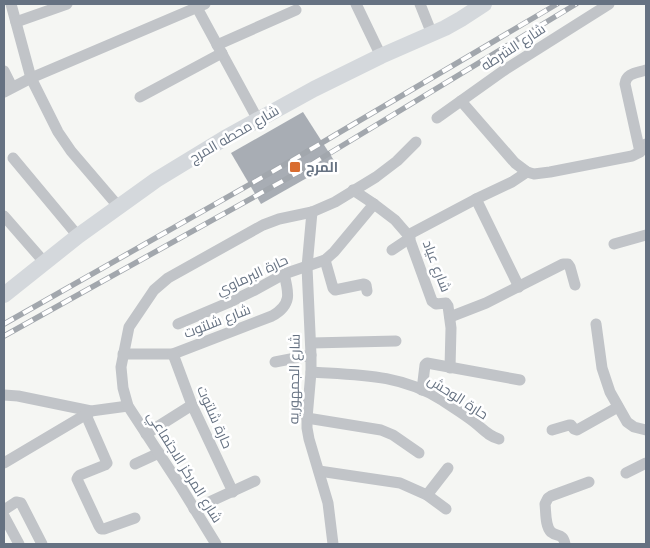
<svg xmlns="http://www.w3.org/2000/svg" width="650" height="548" font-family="Arial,Cairo,sans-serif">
<rect width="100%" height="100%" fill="#f5f6f3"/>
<path fill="#a8adb4" d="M303 112 335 162 261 204 231 153Z"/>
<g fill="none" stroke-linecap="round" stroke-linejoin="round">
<g stroke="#c1c4c8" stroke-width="11">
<path d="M11 4 31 78 58 132 71 151 118 206"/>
<path d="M195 4 258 120"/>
<path d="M356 4 381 56"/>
<path d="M420 4 432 34"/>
<path d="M16 22 67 4"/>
<path d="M217 45 296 10"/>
<path d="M4 71 12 87"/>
<path d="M4 92 31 78 205 4"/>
<path d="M140 97 222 53"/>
<path d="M461 101 515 163 527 172 534 174 550 172 632 156 640 152 646 144"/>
<path d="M437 118 503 71 609 4"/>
<path d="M640 152 625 84C626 73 637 73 646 70"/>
<path d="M13 158 78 236"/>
<path d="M353 190 374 204 395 220 408 235 432 301 436 304 446 303 448 306 451 328 450 368"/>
<path d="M476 199 519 287"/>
<path d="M312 212 307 267 311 355V372L307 418V428L309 439 328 503 333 544"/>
<path d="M4 216 45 263"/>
<path d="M408 235 476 199 512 182 527 172"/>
<path d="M614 244 646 235"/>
<path d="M392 250 410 238"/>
<path d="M325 260 333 288 335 290 364 284 366 285 367 291"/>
<path d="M450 317 486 303 563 264H568L570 267 575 285"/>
<path d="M178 324 230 302 255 290 284 274 325 260 334 252 374 204"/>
<path d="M596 324 602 368 610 392 627 422 634 427 646 430"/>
<path d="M311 343 396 341"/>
<path d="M123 354H173L272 316C292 305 289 293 284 274"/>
<path d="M173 354 192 405 233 492"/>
<path d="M275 362 311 355"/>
<path d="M311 372C359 375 400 374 442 400 452 407 464 414 474 422 483 429 488 436 499 439"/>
<path d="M422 390 425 365 427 363 520 380"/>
<path d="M4 395 18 396 91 411 128 406"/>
<path d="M86 415 107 463 105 465 80 475 78 477 77 479 99 526 101 529H104L135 518"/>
<path d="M307 418 381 430 393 435 419 453"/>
<path d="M552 430 569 425H571L574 429 577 430 618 407"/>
<path d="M146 434 192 405"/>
<path d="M4 463 90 412"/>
<path d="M135 464 159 453"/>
<path d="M319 471 400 483 427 495 446 509"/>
<path d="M626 473 646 463"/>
<path d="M427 495 448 468"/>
<path d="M194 509 255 481"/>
<path d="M4 510 16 502 21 503 42 544"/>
<path d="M4 516 19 544"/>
<path d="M216 544 181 487 128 406 123 388 121 367 129 327 154 290 168 278 263 225 279 219 312 212 335 202 376 177 397 161 416 142"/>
<path d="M565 544C563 533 557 537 551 532 545 526 546 512 545 504L548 498 551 496 589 482"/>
</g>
<path stroke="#d4d8dc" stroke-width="16" d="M4 295 78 236 156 180 225 138 314 89 381 56 445 28 461 19 484 4"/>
<g stroke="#a2a7ad" stroke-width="5.5">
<g id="rail">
<path d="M4 324 291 161 557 4"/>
<path d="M4 336 297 173 576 4"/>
</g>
</g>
<use href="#rail" stroke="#fff" stroke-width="4" stroke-dasharray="11" stroke-linecap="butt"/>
</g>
<rect fill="#d96d30" stroke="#fff" stroke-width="2" x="289" y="161" width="12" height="12" rx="2.5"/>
<g text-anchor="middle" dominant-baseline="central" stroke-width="5" stroke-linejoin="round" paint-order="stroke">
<g font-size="14" fill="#667282" stroke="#fff">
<text transform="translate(513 47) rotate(-33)">شارع الشرطه</text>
<text transform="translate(234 134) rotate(-30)">شارع محطه المرج</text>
<text transform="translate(437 266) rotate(69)">شارع عياد</text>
<text transform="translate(252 275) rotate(-25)">حارة البرماوي</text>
<text transform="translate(217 321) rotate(-21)">شارع شلتوت</text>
<text transform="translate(294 379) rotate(-89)">شارع الجمهوريه</text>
<text transform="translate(458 397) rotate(33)">حارة الوحش</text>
<text transform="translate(215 417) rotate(66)">حارة شلتوت</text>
<text transform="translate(185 467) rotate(58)">شارع المركز الاجتماعي</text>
</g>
<g font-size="14" font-weight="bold" fill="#667282" stroke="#fff" text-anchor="start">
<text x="306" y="167">المرج</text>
</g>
</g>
<rect width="650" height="548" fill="none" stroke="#667282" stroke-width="10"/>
</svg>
